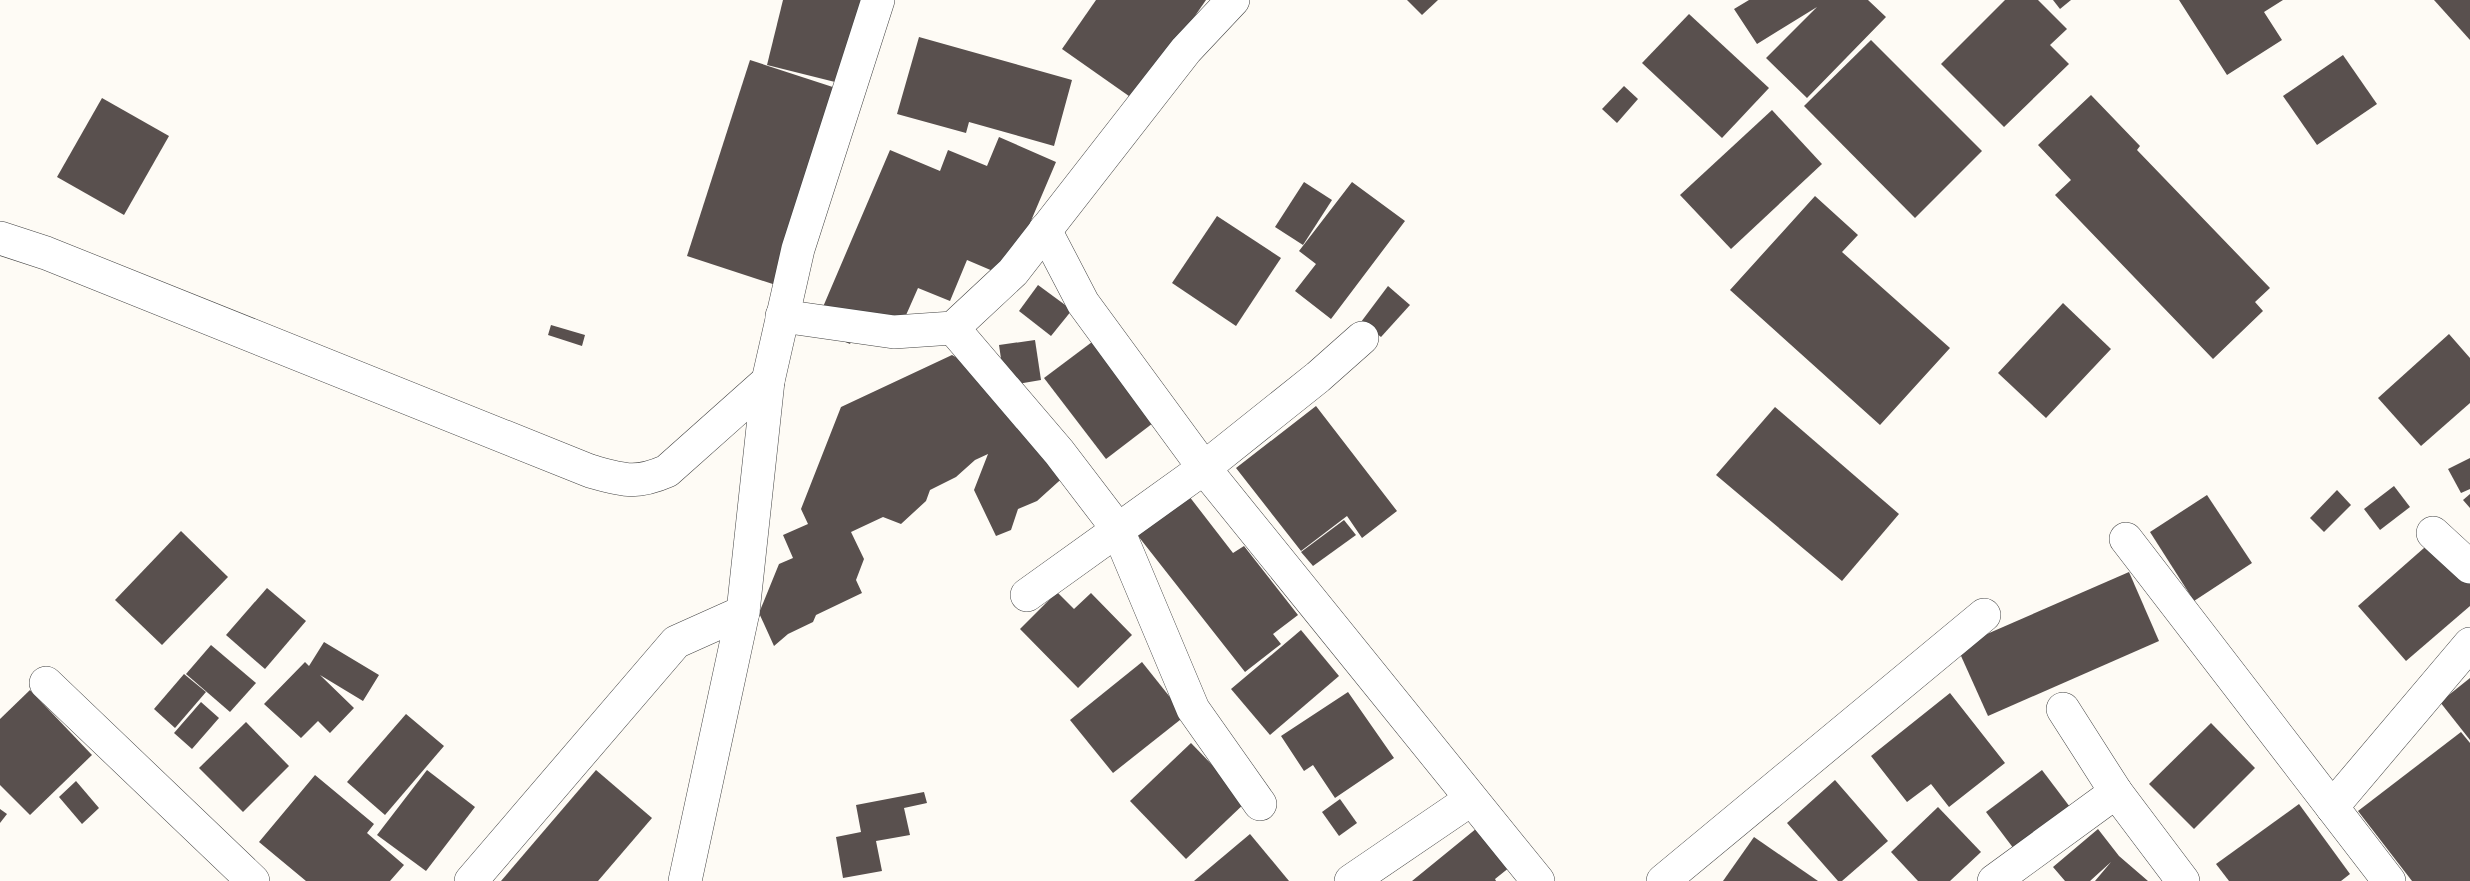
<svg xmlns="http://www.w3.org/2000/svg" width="2470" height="881" font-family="Bitter,serif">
<rect width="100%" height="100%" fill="#fefbf5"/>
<g fill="#59504e">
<path d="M783 0H877L855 87 767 65Z"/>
<path d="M1096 0H1206L1136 101 1062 49Z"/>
<path d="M1407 0H1438L1422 15Z"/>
<path d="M1749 0H1868L1886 17 1807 98 1766 58 1817 7 1757 44 1734 9Z"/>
<path d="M2005 0H2038L2067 29 2050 45 2069 64 2004 127 1941 64Z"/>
<path d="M2053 0H2071L2060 9Z"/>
<path d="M2179 0H2283L2264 12 2282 40 2227 75Z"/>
<path d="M2434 0H2470V40Z"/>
<path d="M1689 14 1769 88 1722 138 1642 63Z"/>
<path d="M919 37 1072 80 1054 146 969 122 966 133 897 114Z"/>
<path d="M1871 40 1982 151 1915 218 1804 106Z"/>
<path d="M2343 55 2377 104 2317 145 2283 96Z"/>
<path d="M750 60 845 91 782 287 687 256Z"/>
<path d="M1624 86 1638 99 1617 123 1602 109Z"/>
<path d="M2091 95 2140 146 2137 150 2270 288 2255 302 2263 311 2213 359 2055 195 2071 180 2038 145Z"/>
<path d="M102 98 169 136 124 215 57 177Z"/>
<path d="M1772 110 1822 164 1731 249 1680 195Z"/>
<path d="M999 137 1056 162 1007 277 967 260 950 301 918 288 899 331 863 315 850 344 814 328 890 150 940 171 948 150 987 166Z"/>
<path d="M1304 182 1332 200 1303 245 1275 227Z"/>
<path d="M1352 182 1405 221 1331 319 1295 291 1316 264 1299 251Z"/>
<path d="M1815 196 1858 235 1842 252 1950 348 1880 425 1730 290Z"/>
<path d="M1217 216 1281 258 1236 326 1172 283Z"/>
<path d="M1038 285 1072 310 1051 336 1019 311Z"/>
<path d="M1388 286 1410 305 1381 337 1361 322Z"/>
<path d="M2063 303 2111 349 2046 418 1998 373Z"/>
<path d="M551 325 585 335 582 346 548 335Z"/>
<path d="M2449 334 2470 358V403L2421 446 2378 398Z"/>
<path d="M1096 339 1157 420 1106 459 1044 378Z"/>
<path d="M1035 340 1041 380 1005 386 999 345Z"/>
<path d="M952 355 963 361 1068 473 1037 501 1018 509 1011 530 996 536 974 490 988 454 975 460 956 477 930 490 926 501 901 524 883 517 851 532 864 559 856 580 862 593 816 615 813 622 788 634 774 646 759 613 779 564 793 558 783 535 808 524 801 509 841 407Z"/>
<path d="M1316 406 1397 511 1362 538 1347 516 1301 551 1236 468Z"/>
<path d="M1775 407 1899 514 1842 581 1716 475Z"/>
<path d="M2470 458V489L2461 493 2448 469Z"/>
<path d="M2394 486 2410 507 2380 530 2364 509Z"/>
<path d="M1182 487 1233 553 1244 546 1298 615 1273 634 1281 644 1245 672 1131 527Z"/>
<path d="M2337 490 2351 505 2324 532 2310 518Z"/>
<path d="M2470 494V508L2463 500Z"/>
<path d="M2207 495 2252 563 2194 601 2150 532Z"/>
<path d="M1344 520 1356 535 1313 566 1301 552Z"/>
<path d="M2449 526 2470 550V606L2406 661 2358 606Z"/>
<path d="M181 531 228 577 162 645 115 600Z"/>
<path d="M2129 572 2159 641 1988 716 1957 647Z"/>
<path d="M267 588 306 621 265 669 226 635Z"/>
<path d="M1057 592 1074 609 1091 593 1132 635 1078 688 1020 629Z"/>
<path d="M1301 630 1339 676 1270 735 1231 689Z"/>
<path d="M324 642 379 675 363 701 320 675 354 708 330 733 318 721 301 738 264 704 305 662 309 666Z"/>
<path d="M211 645 256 683 230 712 186 674Z"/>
<path d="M1142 662 1185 716 1113 773 1070 720Z"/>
<path d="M184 674 206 692 175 728 154 709Z"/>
<path d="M2470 678V740L2440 702Z"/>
<path d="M30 690 92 755 30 815 0 785V719Z"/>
<path d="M1348 692 1394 758 1335 798 1313 765 1304 771 1281 736Z"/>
<path d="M1950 693 2005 763 1949 807 1931 784 1907 802 1871 756Z"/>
<path d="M201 702 219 718 192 749 174 733Z"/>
<path d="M406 714 444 746 385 815 347 782Z"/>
<path d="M246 722 289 766 243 812 199 768Z"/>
<path d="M2211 723 2255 768 2194 829 2149 784Z"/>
<path d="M2461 732 2470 743V881H2412L2358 811Z"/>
<path d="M1191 743 1247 801 1186 859 1130 801Z"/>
<path d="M427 770 475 807 426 871 377 835Z"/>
<path d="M596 770 652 818 598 881H501Z"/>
<path d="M2042 770 2076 815 2020 857 1986 812Z"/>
<path d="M315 775 374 824 367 833 404 865 390 881H306L259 842Z"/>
<path d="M1835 780 1888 841 1842 881H1838L1787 823Z"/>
<path d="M76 781 99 808 82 824 59 797Z"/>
<path d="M924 792 927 803 904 808 910 835 876 841 882 871 843 878 836 837 861 832 856 805Z"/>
<path d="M1340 799 1357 823 1339 836 1322 812Z"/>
<path d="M2299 804 2350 874 2341 881H2229L2216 864Z"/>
<path d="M1938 807 1981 852 1950 881H1918L1891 852Z"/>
<path d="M0 809 7 814 0 823Z"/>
<path d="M1477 828 1510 867 1495 879 1496 881H1412Z"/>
<path d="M2098 829 2119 856 2148 881H2095L2111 862 2090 881H2065L2053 867Z"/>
<path d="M1250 834 1289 881H1194Z"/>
<path d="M1754 837 1818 881H1723Z"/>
</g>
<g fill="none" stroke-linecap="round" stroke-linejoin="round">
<g stroke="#444" stroke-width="34">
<g id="minor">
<path d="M1045 230 1083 303 1204 468 1538 881"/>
<path d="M0 238 46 253 590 471C623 480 635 485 667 471L768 381"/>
<path d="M782 316 894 332 953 328 1013 272 1186 50 1233 0"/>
<path d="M953 328 1059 452 1117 528 1193 709 1260 804"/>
<path d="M2433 533 2470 567"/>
<path d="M2126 539 2389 881"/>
<path d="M1027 595 1204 468 1318 377 1362 338"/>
<path d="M46 683 253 881"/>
<path d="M2063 709 2116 792 2183 881"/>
<path d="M2332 807 2470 644"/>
<path d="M1351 881 1470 800"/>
<path d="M1663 881 1984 615"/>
<path d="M1994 881 2116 792"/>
</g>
</g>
<g stroke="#444" stroke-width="34">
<g id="tertiary">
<path d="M471 881 676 642 743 612"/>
<path d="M685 881 743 612 768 381 798 249 878 0"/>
</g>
</g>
<use href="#minor" stroke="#fff" stroke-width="33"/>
<use href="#tertiary" stroke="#fff" stroke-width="33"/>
</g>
</svg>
